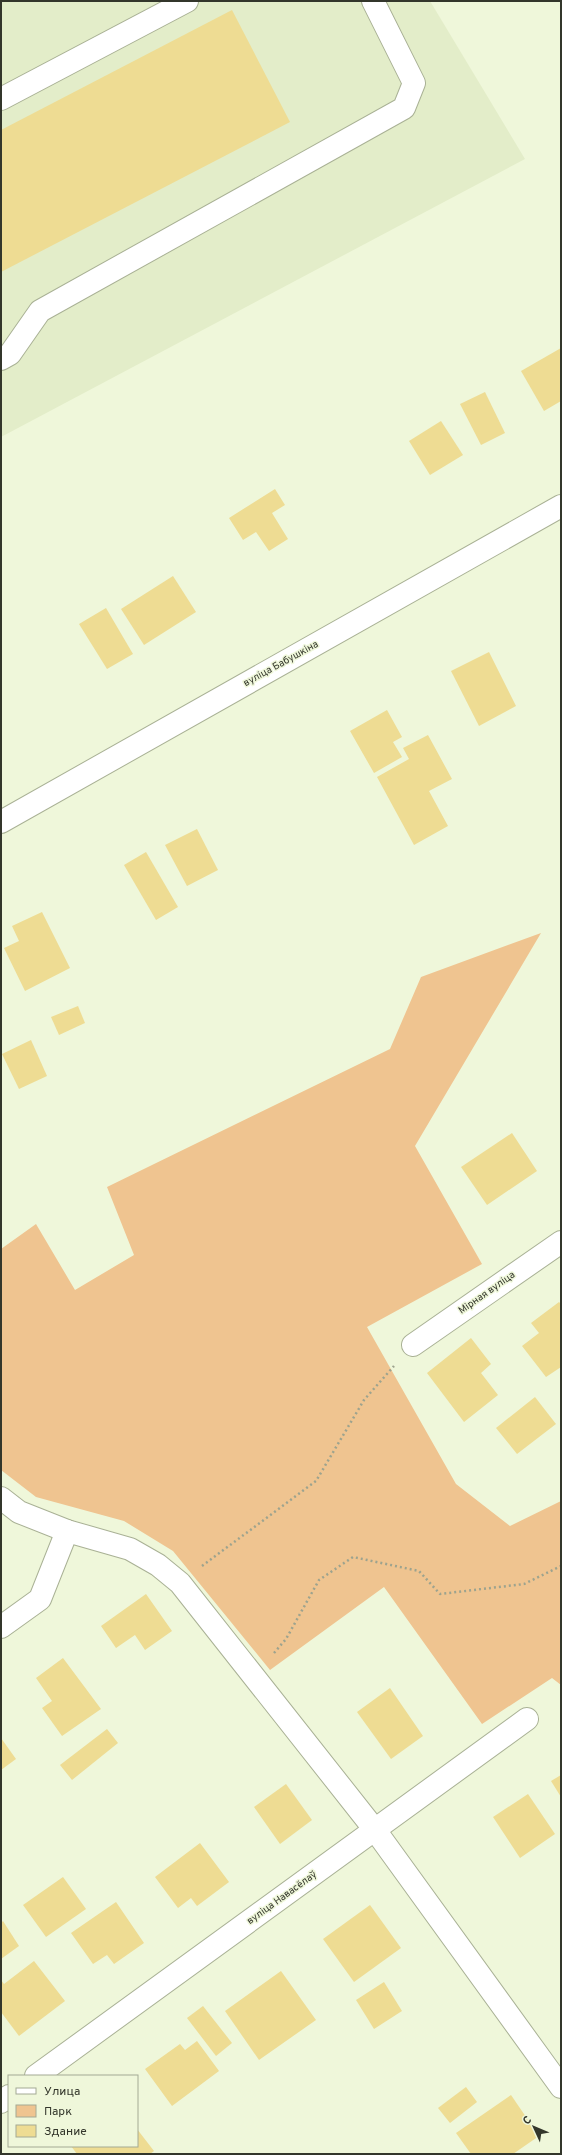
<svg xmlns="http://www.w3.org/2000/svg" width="562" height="2155" font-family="Overpass,sans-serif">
<rect width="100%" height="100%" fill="#eff7da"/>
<path fill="#e3edc9" d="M1 1H430L525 159 1 437Z"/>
<path fill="#efc490" d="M541 933 415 1146 482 1264 367 1327 456 1484 510 1526 561 1501V1685L552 1678 482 1724 384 1587 270 1670 173 1551 124 1521 36 1497 1 1470V1249L36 1224 75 1290 134 1255 107 1187 390 1049 421 977Z"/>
<g fill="#eedc93">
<path d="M232 10 290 122 1 272V130Z"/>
<path d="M561 348V401L544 411 521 371Z"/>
<path d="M485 392 505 433 481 445 460 404Z"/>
<path d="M441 421 463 455 430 475 409 441Z"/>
<path d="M275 489 285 505 272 513 288 539 269 551 256 532 243 540 229 518Z"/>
<path d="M173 576 196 612 144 645 121 609Z"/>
<path d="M106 608 133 654 107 669 79 624Z"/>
<path d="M489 652 516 706 479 726 451 671Z"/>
<path d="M387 710 402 737 393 742 402 757 374 773 350 731Z"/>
<path d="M428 735 452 779 429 791 448 826 414 845 377 777 409 759 403 748Z"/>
<path d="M197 829 218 870 187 886 165 845Z"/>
<path d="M146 852 178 907 156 920 124 865Z"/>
<path d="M42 912 70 968 25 991 4 948 19 941 12 926Z"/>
<path d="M78 1006 85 1023 59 1035 51 1017Z"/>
<path d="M31 1040 47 1076 19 1089 2 1054Z"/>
<path d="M512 1133 537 1171 487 1205 461 1167Z"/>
<path d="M559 1302 561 1304V1367L546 1377 522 1346 539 1333 531 1323Z"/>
<path d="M471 1338 491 1364 481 1373 498 1395 464 1422 427 1373Z"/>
<path d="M535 1397 556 1424 517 1454 496 1428Z"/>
<path d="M146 1594 172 1631 145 1650 135 1635 116 1648 101 1626Z"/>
<path d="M63 1658 101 1709 62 1736 42 1708 52 1701 36 1678Z"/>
<path d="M390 1688 423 1736 391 1759 357 1712Z"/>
<path d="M107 1729 118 1743 72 1780 60 1765Z"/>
<path d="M1 1738 16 1759 1 1770Z"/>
<path d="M561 1775V1797L551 1781Z"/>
<path d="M286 1784 312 1820 280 1844 254 1807Z"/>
<path d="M528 1794 555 1834 520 1858 493 1817Z"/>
<path d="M200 1843 229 1882 197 1906 191 1898 178 1908 155 1877Z"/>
<path d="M63 1877 86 1909 46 1937 23 1905Z"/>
<path d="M116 1902 144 1943 114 1964 107 1955 93 1964 71 1933Z"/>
<path d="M370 1905 401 1948 354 1982 323 1939Z"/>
<path d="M3 1921 19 1946 1 1959V1923Z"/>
<path d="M34 1961 65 2001 19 2036 1 2012V1980L4 1984Z"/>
<path d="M281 1971 316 2020 259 2060 225 2011Z"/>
<path d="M384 1982 402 2011 374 2029 356 2000Z"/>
<path d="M203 2006 232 2043 216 2056 187 2018Z"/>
<path d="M197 2041 219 2071 172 2106 145 2069 180 2044 185 2050Z"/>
<path d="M466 2087 477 2102 450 2123 438 2108Z"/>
<path d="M511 2095 539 2136 513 2154H471L456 2133Z"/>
<path d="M137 2129 154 2151 150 2154H77L71 2146H137Z"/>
</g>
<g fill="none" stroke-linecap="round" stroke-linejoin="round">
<g stroke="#a9b195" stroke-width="24">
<g id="minor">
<path d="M1 99 187 1"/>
<path d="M1 359 10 354 40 311 404 108 414 83 373 1"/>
<path d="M1 822 561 506"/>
<path d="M413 1345 561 1242"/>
<path d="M1 1498 19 1512 67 1531 130 1549 158 1565 180 1583 375 1830 561 2087"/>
<path d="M1 1627 40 1599 67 1531"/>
<path d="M36 2076 527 1719"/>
<path d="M1 2102 9 2096"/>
</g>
</g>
<g stroke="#9da38e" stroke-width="2.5" stroke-dasharray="2 3" stroke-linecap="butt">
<path d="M202 1566 316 1481 364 1400 394 1366"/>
<path d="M274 1653 286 1639 319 1580 353 1557 419 1571 440 1594 524 1584 561 1566"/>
</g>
<use href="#minor" stroke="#fff" stroke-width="22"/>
</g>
<g text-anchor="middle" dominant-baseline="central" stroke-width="3" stroke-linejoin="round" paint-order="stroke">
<g font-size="10" fill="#33362b" stroke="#eff7da">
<text transform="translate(281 664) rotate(-29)">вуліца Бабушкіна</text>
<text transform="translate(487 1293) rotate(-35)">Мірная вуліца</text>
<text transform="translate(282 1898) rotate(-36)">вуліца Навасёлаў</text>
</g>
</g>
<rect width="562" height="2155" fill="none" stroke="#33362b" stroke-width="4"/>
<rect x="8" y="2075" width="130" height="72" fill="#eff7da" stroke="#a4aa94"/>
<rect x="16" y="2088" width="20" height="6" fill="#ffffff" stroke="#a4aa94"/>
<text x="44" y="2095" font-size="12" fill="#33362b">Улица</text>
<rect x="16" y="2105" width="20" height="12" fill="#efc490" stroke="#a4aa94"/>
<text x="44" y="2115" font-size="12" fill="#33362b">Парк</text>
<rect x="16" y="2125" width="20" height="12" fill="#eedc93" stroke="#a4aa94"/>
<text x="44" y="2135" font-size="12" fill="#33362b">Здание</text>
<g transform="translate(534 2127) rotate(314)" stroke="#eff7da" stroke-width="3" paint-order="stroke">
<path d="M0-3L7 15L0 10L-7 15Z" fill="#33362b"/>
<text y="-6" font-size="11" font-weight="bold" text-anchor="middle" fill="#33362b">С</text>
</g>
</svg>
